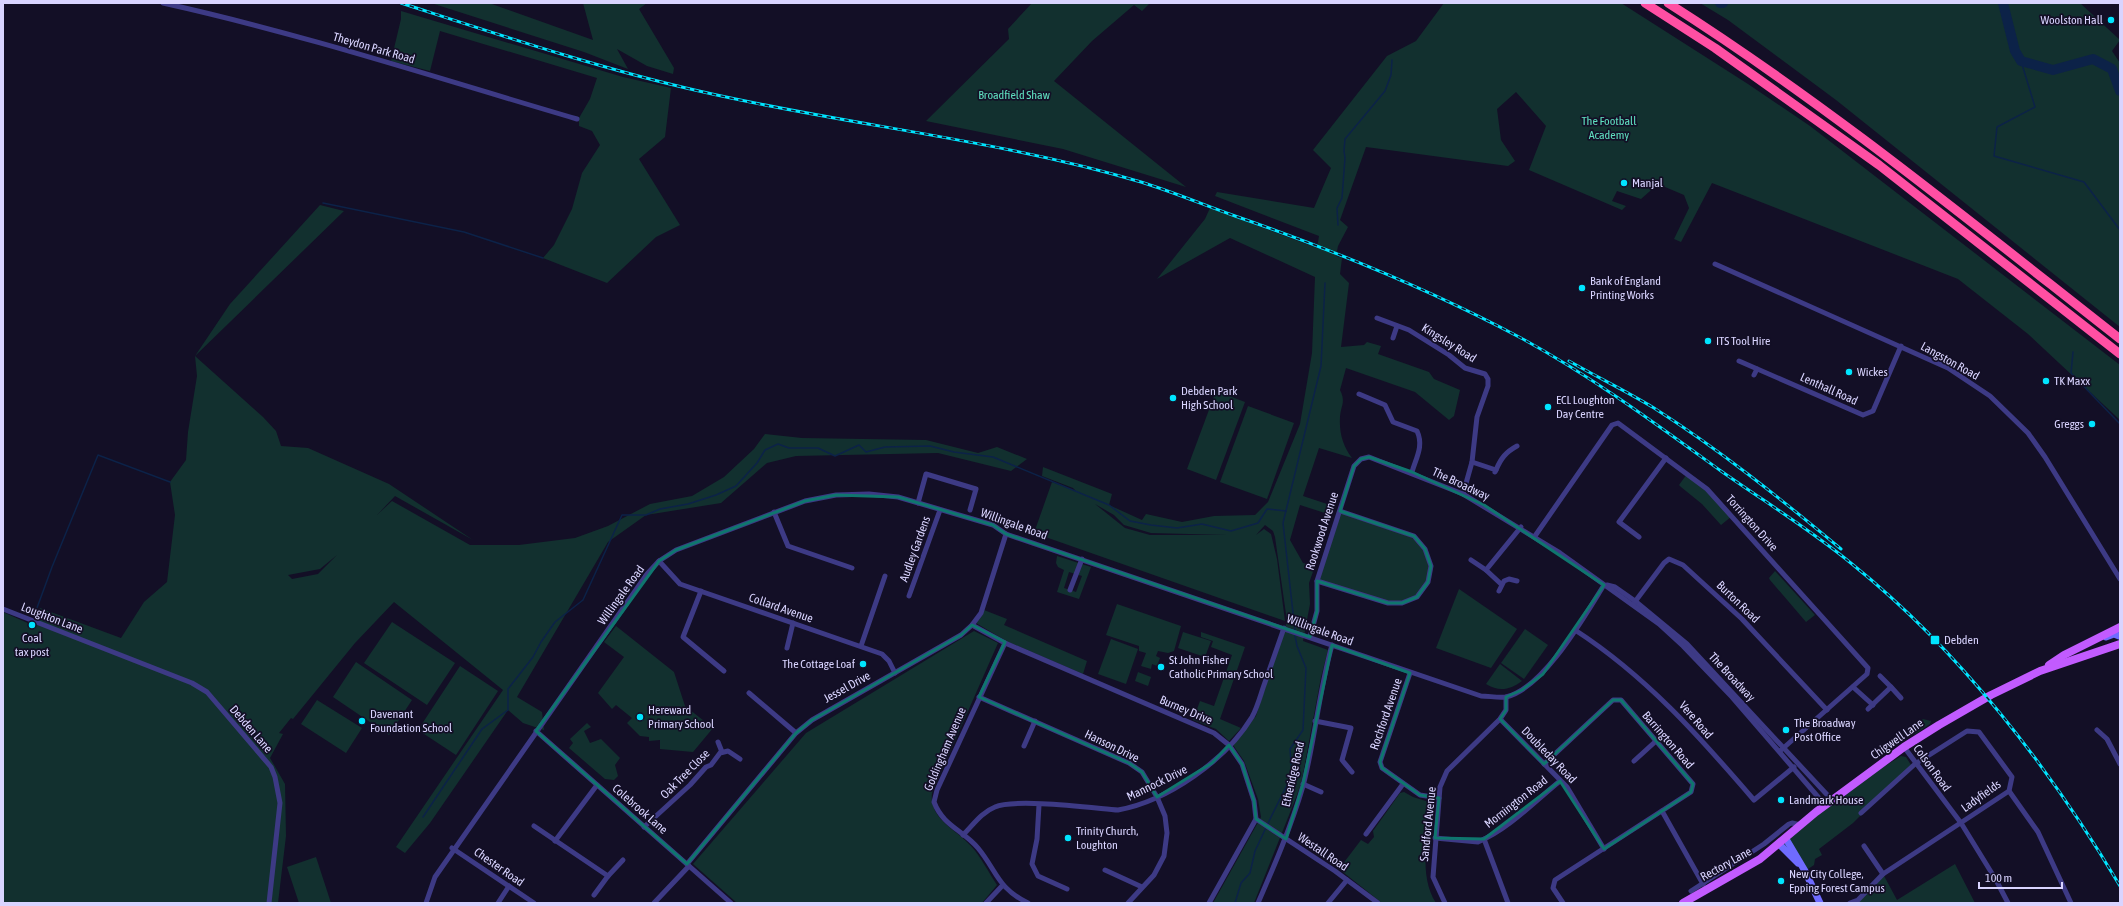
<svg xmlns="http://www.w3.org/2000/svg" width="2123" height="906" font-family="'Asap Condensed',sans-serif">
<rect width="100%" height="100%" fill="#130f26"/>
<g fill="#12302f" fill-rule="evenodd">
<path d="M431 3H489L593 40 583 3H647L639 9 674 68 673 74 647 66 617 49 628 69 584 52Z"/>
<path d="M1032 3H1150L1142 11 1134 5 1092 41 1054 81 1186 187 1063 149 926 121 1009 39 1008 29Z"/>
<path d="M1444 3H1621L1748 84 1810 126 2120 365V420L2028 334 1958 279 1712 183 1681 242 1674 239 1689 208 1684 195 1658 184 1641 199 1617 191 1612 201 1626 206 1622 210 1529 170 1546 126 1516 92 1497 109 1501 140 1515 161 1508 166 1366 147 1340 220 1348 227 1338 246 1336 256 1342 258 1340 274 1349 283 1341 347 1364 345 1367 342 1381 346 1378 354 1429 372 1434 379 1460 390 1454 416 1449 420 1415 392 1346 368 1340 390C1346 402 1341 405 1340 417 1339 433 1343 446 1352 458L1319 448 1303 496 1330 505 1328 514 1300 505 1290 540 1303 563 1315 566 1309 583 1310 604 1303 641 1328 650 1321 677 1301 785 1254 903H1213L1261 817 1258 799 1244 761 1233 745 1256 716 1287 621 1275 537 1273 531 1265 525 1256 535 1264 529 1271 534 1277 559 1285 621 1034 533 1052 482 1076 491 1073 488 1042 476 1043 467 1112 494 1109 505 1142 520 1146 514 1182 522 1214 516 1255 515 1268 502 1300 424 1312 353 1315 277 1230 238 1157 279 1205 219 1210 208 1317 248 1319 236 1215 196 1217 192 1314 208 1331 168 1313 150 1387 56 1416 41ZM1095 504 1114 515 1124 525 1151 533 1227 535H1150L1125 528Z"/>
<path d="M1700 3H2080L2120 40 2112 51 2120 63V327L1836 100 1728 20Z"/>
<path d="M401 11 623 77 671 88 665 137 639 159 680 225 656 237 607 283 543 258 554 245 572 209 582 173 600 145 592 131 579 126V118L590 99 597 78 440 31 430 71 391 61 401 19Z"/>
<path d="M320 205 344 211 195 356 263 417 276 431 281 446 308 448 389 484 473 540 395 496 377 515 392 501 470 545H519L575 538 608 526 650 504 692 496 724 477 754 449 765 434 802 438 926 440 978 453 997 447 1027 459 1011 471 938 453 796 456 767 463 721 503 646 515 608 542 517 697 542 712 544 730 523 723 508 710 430 823 405 853 396 847 503 690 394 602 355 643 293 719 291 718 279 733 283 734 270 758 285 784 286 836 278 903H3V612L32 625 40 608 121 638 144 602 167 582 175 515 170 482 186 460 188 432 197 376 195 356 230 304ZM337 555 318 574 292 579 288 575 320 569Z"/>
<path d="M1216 391 1245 402 1216 480 1187 469Z"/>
<path d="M1248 406 1294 423 1267 499 1220 482Z"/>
<path d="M1687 474 1707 489 1732 516 1721 525 1702 504 1681 487 1679 485Z"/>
<path d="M1340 511 1414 536 1425 549 1431 566 1428 582 1417 597 1402 603H1388L1317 581Z"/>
<path d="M1057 556 1091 567 1079 599 1057 592 1064 570 1058 567 1056 563ZM1069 572 1082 576 1076 592 1064 588Z"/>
<path d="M1775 571 1815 615 1806 622 1770 580 1769 578Z"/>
<path d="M1459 589 1517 629 1491 668 1436 648Z"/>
<path d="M1117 604 1181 626 1174 651 1168 653 1158 651 1156 656 1160 658 1157 666 1152 664 1151 669 1141 666 1146 653 1139 651V646L1106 635Z"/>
<path d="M984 610 1007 619 1004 625 1087 661 1083 674 1006 641 976 623Z"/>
<path d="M392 622 455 663 427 705 364 663Z"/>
<path d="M616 626 674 672 685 706 713 728 693 752 660 749V740L649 741V737L640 736 627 723 632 718 616 705 612 709 598 693 624 657 604 642Z"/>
<path d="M1525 629 1548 645 1524 679 1501 663Z"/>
<path d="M974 631 998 643 932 793C929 819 956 829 971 846 981 857 989 873 997 885L982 903H737L693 864 806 733Z"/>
<path d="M1183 632 1211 641 1205 657 1178 648Z"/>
<path d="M1201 632 1245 647 1220 719 1241 728 1229 741 1216 729 1193 720 1200 701 1214 706 1232 655 1211 647 1213 641 1201 637Z"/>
<path d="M1111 639 1138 649 1126 684 1098 674Z"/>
<path d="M356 662 412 700 389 735 333 697Z"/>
<path d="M1500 664 1522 681C1510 690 1499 692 1486 684Z"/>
<path d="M460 666 498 691 456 755 418 730Z"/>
<path d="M1138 672 1151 677 1148 686 1135 681Z"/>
<path d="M317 700 362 728 346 753 301 724Z"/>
<path d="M1923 719 1931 721 1930 724 1914 735 1919 722Z"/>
<path d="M587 723 591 727 584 731 590 743 601 739 620 758 615 765 618 776 614 780 605 779 569 748 573 743 570 739Z"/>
<path d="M1901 756 1906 757 1911 765 1853 823 1819 849 1822 855 1815 859 1814 865 1805 871 1779 844 1853 786Z"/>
<path d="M1404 792 1413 797 1429 802 1431 805C1428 836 1418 875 1436 903H1382L1339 869 1361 840 1368 844 1374 837 1373 831 1400 793Z"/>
<path d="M316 857 331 903H299L287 867Z"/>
<path d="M1955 864 1975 903H1854L1883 874 1897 900Z"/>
</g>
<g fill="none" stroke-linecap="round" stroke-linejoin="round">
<g stroke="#0c2248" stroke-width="1.5">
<path d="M2021 61 2035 107 1997 127 1994 156 2084 182 2120 230"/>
<path d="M323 203 464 232 543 258"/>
<path d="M1338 225 1337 208 1342 198 1345 158 1344 151 1345 139 1385 91 1391 75 1392 60"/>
<path d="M2073 352 2071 373 2120 424"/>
<path d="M34 616 52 567 98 455 170 482"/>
<path d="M1295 631 1283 523 1321 366 1325 283"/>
<path d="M423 817 482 729 508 710V689L533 657 541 642 555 622 583 600 622 515H646L660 509 688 504 716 495 736 486 757 463 765 450 778 444 789 448H818L835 456 859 445 866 452 885 447 930 446 954 452 993 457 1109 505 1130 521 1151 525 1177 528 1202 524 1231 531 1258 523 1267 509 1286 511"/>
<path d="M1235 903 1241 883 1250 873 1255 851 1271 817 1292 775 1290 749 1303 730 1306 668 1297 646 1295 635"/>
</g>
<g stroke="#0c2248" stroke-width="10">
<path d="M1720 3H1723"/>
<path d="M2003 3 2015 51 2021 61 2053 70 2093 59 2112 69 2120 91"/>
</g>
<g stroke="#3d3a85" stroke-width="5">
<path d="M163 3C303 34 440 79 577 119"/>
<path d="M1715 264 1948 368 1990 396 2028 433 2045 457 2120 579"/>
<path d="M1377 318 1409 330 1449 355 1465 368 1485 374 1488 379V386L1477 417 1472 462 1463 494"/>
<path d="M1393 338 1397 326"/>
<path d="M1739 361 1863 415 1873 411 1901 346"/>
<path d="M1754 375 1757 369"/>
<path d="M1359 394 1385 405 1393 422 1417 431C1424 446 1416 458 1412 472"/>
<path d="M1472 462 1496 470 1495 472"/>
<path d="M1496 470C1501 458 1506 452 1517 446"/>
<path d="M918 503 926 474 976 489 970 510"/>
<path d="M774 512 788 546 852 568"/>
<path d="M1535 536 1612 425 1618 423 1707 489 1868 668 1867 674 1780 751"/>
<path d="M1639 537 1619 522 1666 458"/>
<path d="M1471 560 1486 570"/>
<path d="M659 561 680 584 882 654 889 661 895 673"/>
<path d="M1317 581 1388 603H1402L1417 597 1428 582 1431 566 1425 549 1414 536 1340 511"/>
<path d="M1501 584 1486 570 1521 527"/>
<path d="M1607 585 1615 587 1635 601 1687 644 1832 800"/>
<path d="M1070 590 1082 559"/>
<path d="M701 591 683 637 724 671"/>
<path d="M1499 591 1504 581 1509 579 1517 581"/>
<path d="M909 596 940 510"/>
<path d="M1634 603 1664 563 1669 559 1683 565 1742 619 1827 710"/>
<path d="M3 609 192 683 207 692 271 767 275 777 280 803 269 903"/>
<path d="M972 625 1005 643 1214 733 1229 745 1242 764 1254 801 1256 819 1209 903"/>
<path d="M1575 630C1646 676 1699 736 1754 800L1794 767"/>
<path d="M1310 637 1317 611V581L1354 466 1361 459 1369 457 1463 494 1560 553 1659 624 1683 646 1732 697 1825 805"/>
<path d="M1005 643 937 790 934 802C943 826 963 830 978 848 997 871 997 888 1028 903"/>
<path d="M861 646 885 576"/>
<path d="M787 648 793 623"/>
<path d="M1410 673 1380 762 1382 768 1420 795 1439 798"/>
<path d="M1880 676 1891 687"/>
<path d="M1853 687 1873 705"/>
<path d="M749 693 796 733"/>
<path d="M979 697 1129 763 1142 772 1157 797 1165 816 1167 833 1164 856 1154 875 1128 903"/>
<path d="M1868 709 1891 687 1901 698"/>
<path d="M1500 719 1567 787 1604 849"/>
<path d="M1315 721 1351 728 1342 760 1352 772"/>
<path d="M2097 730 2107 739 2120 764"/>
<path d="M536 731 731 903"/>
<path d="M718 742 722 752"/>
<path d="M1024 746 1035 721"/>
<path d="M1904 747 1961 823 1996 880 2008 903"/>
<path d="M1634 761 1656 741"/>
<path d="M1544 764 1613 700H1621L1693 784 1691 792 1555 880 1553 888 1563 903"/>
<path d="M1303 784 1321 792"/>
<path d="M2009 791 2038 832 2071 903"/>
<path d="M1039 805 1037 839 1032 864 1038 876 1067 889"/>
<path d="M1662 811 1703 884"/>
<path d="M1256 819 1335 871 1378 903"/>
<path d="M534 826 608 876"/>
<path d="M644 827 690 785 706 767 711 765 720 753 728 751 740 759"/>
<path d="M1366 834 1403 784"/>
<path d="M963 835C973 825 982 812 995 807 1015 798 1093 808 1118 810 1168 801 1226 760 1252 717 1257 708 1260 697 1263 688 1270 668 1277 648 1284 628"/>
<path d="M1435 838 1478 842C1509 829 1535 801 1560 781"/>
<path d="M1484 839 1508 903"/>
<path d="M555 841 597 785"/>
<path d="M1864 846 1883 874"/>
<path d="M452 848 534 903"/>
<path d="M687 864 796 733 812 720 961 635 972 625 981 613 1006 534"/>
<path d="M1105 870 1142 887"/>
<path d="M1691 891 1764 844 1789 824 1792 823 1801 825"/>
<path d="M594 895 608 876 623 860"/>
<path d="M426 903 435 877 647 574 659 561 676 550 805 501 836 495 869 494 898 497 993 525 1006 534 1481 696C1489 696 1498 698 1506 697 1544 688 1584 617 1604 585"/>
<path d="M498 903 509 886"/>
<path d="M654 903 689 866"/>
<path d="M986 903 1002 886"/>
<path d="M1258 903C1275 864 1291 827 1303 786 1315 740 1319 691 1332 645"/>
<path d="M1328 903 1347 880"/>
<path d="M1445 903 1433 877 1440 787 1447 771 1500 719 1506 710V697"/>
<path d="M1850 903 1858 900 1883 874 2009 791 2012 777 1979 732 1967 731 1915 764 1861 813"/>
</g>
<g stroke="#6f6bff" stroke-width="7">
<path d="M2106 637 2114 634 2119 636"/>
<path d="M1786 839 1805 871 1820 903"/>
<path d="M1779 844 1798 863"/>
</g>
<g stroke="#c25bff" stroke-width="8">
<path d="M2049 665 2064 655 2120 627"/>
<path d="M1683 903 1760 859 1816 812 1904 747 1939 725 1991 695 2040 671 2120 644"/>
</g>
<g stroke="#ff4fa3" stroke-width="9">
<path d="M1645 3 1715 48 1879 165 2120 354"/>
<path d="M1668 3C1827 104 1972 223 2120 339"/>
</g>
<g stroke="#00e5ff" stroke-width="3">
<g id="rail">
<path d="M401 3C500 35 598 68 699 91 845 125 996 139 1141 182 1173 192 1204 205 1235 216 1333 250 1429 289 1521 338 1591 376 1656 424 1721 471 1765 502 1811 530 1852 564 1959 650 2050 768 2120 886"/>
<path d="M1569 361C1597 377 1626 391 1654 408 1720 450 1781 499 1841 549"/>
</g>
</g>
<use href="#rail" stroke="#130f26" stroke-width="1.5" stroke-dasharray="4.5" stroke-linecap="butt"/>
</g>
<path fill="none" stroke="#0f766e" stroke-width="3" stroke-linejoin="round" d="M1369 457 1412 472 1484 505 1604 585 1543 674 1522 690 1506 697V710L1500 719 1544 764 1613 700H1621L1693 784 1691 792 1604 849 1560 781 1484 839 1435 838 1439 798 1420 795 1382 768 1380 762 1410 673 1332 645 1303 784 1286 839 1256 819 1254 801 1242 764 1229 745 1212 763 1157 797 1142 772 1129 763 979 697 1005 642 972 625 961 635 812 720 796 733 687 864 536 731 659 561 676 550 805 501 836 495 898 497 993 525 1006 534 1310 637 1317 611V581L1388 603H1402L1417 597 1428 582 1431 566 1425 549 1414 536 1340 511 1354 466 1361 459Z"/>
<g fill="#00e5ff" stroke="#130f26" stroke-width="1.5">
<circle cx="2111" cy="20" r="4"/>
<circle cx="1624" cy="183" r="4"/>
<circle cx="1582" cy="288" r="4"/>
<circle cx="1708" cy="341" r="4"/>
<circle cx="1849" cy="372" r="4"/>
<circle cx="2046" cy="381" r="4"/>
<circle cx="1173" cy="398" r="4"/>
<circle cx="1548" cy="407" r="4"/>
<circle cx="2092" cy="424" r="4"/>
<circle cx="32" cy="625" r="4"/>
<rect x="1930" y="635" width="10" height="10" rx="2"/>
<circle cx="863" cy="664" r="4"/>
<circle cx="1161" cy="667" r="4"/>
<circle cx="640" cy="717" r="4"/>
<circle cx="362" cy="721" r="4"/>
<circle cx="1786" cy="730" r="4"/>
<circle cx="1781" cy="800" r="4"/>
<circle cx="1068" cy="838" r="4"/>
<circle cx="1781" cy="881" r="4"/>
</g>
<g text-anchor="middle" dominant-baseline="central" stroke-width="3.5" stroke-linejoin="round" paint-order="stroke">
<g font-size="12" fill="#d9d4ff" stroke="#130f26" text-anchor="start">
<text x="2103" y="20" text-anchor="end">Woolston Hall</text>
<text x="1632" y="183">Manjal</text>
<text x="1590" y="281">Bank of England<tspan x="1590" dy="14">Printing Works</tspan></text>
<text x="1716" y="341">ITS Tool Hire</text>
<text x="1857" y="372">Wickes</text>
<text x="2054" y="381">TK Maxx</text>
<text x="1181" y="391">Debden Park<tspan x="1181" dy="14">High School</tspan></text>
<text x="1556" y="400">ECL Loughton<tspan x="1556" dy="14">Day Centre</tspan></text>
<text x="2084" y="424" text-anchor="end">Greggs</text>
<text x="32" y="638" text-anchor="middle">Coal<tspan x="32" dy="14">tax post</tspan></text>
<text x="1944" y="640">Debden</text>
<text x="1169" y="660">St John Fisher<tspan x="1169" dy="14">Catholic Primary School</tspan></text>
<text x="855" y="664" text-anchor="end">The Cottage Loaf</text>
<text x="648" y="710">Hereward<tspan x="648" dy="14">Primary School</tspan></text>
<text x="370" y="714">Davenant<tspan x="370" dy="14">Foundation School</tspan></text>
<text x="1794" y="723">The Broadway<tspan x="1794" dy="14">Post Office</tspan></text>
<text x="1789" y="800">Landmark House</text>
<text x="1076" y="831">Trinity Church,<tspan x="1076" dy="14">Loughton</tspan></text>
<text x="1789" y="874">New City College,<tspan x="1789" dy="14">Epping Forest Campus</tspan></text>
</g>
<g font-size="12" fill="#d9d4ff" stroke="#130f26">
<text transform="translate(374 48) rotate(16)">Theydon Park Road</text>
<text transform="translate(1449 343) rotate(32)">Kingsley Road</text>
<text transform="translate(1950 361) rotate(29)">Langston Road</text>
<text transform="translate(1829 389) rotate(24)">Lenthall Road</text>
<text transform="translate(1461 484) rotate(25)">The Broadway</text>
<text transform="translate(1752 523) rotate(48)">Torrington Drive</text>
<text transform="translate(1014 524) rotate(20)">Willingale Road</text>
<text transform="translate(1322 531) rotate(-72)">Rookwood Avenue</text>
<text transform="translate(915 549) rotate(-70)">Audley Gardens</text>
<text transform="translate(621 595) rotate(-54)">Willingale Road</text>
<text transform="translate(1738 602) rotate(44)">Burton Road</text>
<text transform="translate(781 608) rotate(19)">Collard Avenue</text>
<text transform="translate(52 618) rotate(21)">Loughton Lane</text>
<text transform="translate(1320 630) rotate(20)">Willingale Road</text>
<text transform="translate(1732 677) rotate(47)">The Broadway</text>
<text transform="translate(847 687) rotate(-29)">Jessel Drive</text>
<text transform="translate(1186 710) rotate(23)">Burney Drive</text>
<text transform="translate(1386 714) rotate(-71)">Rochford Avenue</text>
<text transform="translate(1696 720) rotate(49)">Vere Road</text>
<text transform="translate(251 729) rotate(49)">Debden Lane</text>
<text transform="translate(1897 739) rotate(-35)">Chigwell Lane</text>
<text transform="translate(1668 740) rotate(49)">Barrington Road</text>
<text transform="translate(1112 746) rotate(26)">Hanson Drive</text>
<text transform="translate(945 749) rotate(-67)">Goldingham Avenue</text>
<text transform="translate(1549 755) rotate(46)">Doubleday Road</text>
<text transform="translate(1932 768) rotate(54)">Colson Road</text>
<text transform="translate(685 774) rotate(-45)">Oak Tree Close</text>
<text transform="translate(1293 774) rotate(-77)">Etheridge Road</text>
<text transform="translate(1157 783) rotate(-26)">Mannock Drive</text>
<text transform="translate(1981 796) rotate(-36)">Ladyfields</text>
<text transform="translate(1516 802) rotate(-38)">Mornington Road</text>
<text transform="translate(640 809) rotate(41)">Colebrook Lane</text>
<text transform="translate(1428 824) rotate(-84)">Sandford Avenue</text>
<text transform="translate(1323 852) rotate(34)">Westall Road</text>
<text transform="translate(1726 864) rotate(-29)">Rectory Lane</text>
<text transform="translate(499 867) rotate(35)">Chester Road</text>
</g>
<g font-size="12" fill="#5fe0c0" stroke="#130f26">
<text x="1014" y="95">Broadfield Shaw</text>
<text x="1609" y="121">The Football<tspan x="1609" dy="14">Academy</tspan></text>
</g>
</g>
<rect width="2123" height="906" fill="none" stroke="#d9d4ff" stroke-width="8"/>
<path d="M1979 882v6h83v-6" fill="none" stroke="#d9d4ff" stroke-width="2"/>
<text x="1985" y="882" font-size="12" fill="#d9d4ff" stroke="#130f26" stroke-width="3" paint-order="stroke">100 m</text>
</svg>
